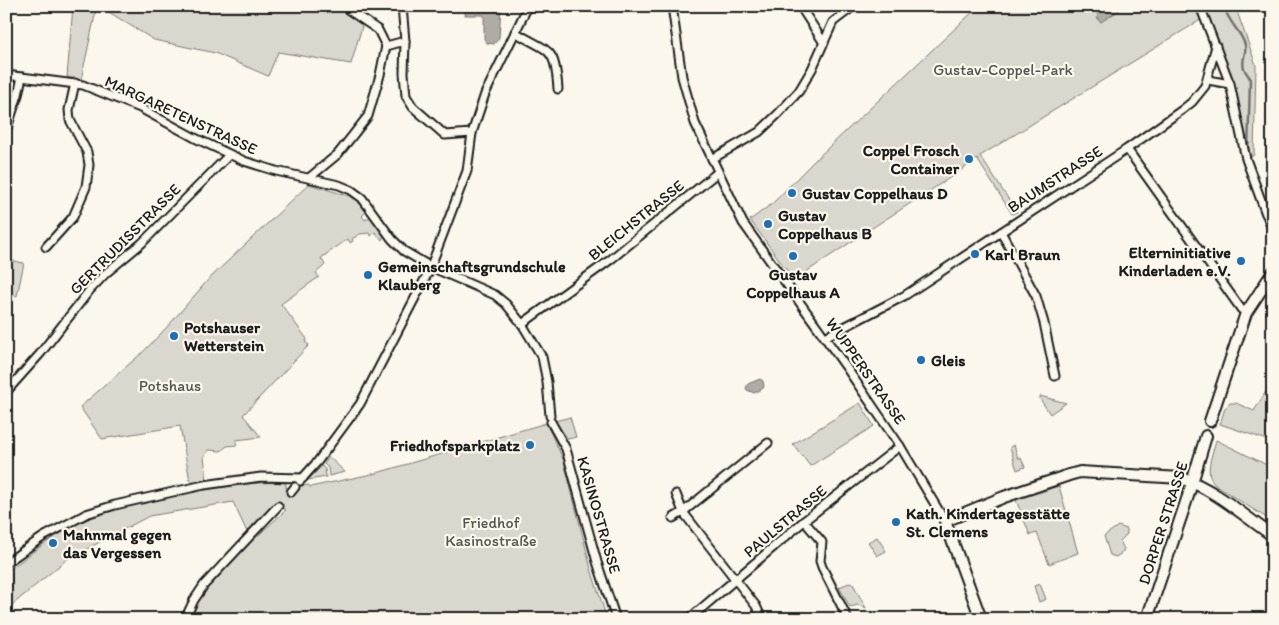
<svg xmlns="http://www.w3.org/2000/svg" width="1279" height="625" font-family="Itim,sans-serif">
<rect width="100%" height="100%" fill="#fbf7ec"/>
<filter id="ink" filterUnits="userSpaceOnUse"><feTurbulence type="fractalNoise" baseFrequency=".02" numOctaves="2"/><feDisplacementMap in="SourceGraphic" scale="10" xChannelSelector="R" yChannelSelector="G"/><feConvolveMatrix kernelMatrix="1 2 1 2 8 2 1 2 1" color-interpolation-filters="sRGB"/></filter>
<g filter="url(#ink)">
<g fill="#dad7ce" stroke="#7b7a75">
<path d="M73 6H97L81 80 67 77Z"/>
<path d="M99 6H337L363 23 351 64 278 52 268 76 215 53 154 40Z"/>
<path d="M979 6H1235L1256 65 1254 155 1246 159 1230 84 1202 19 980 156 1017 212 1012 214 977 159 951 177 869 230 794 280 750 220 773 203 812 163Z"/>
<path d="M309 184 349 196 367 211 362 216 365 220 371 216 384 235 382 240 375 232 371 236 369 233 360 234 352 239 353 241 350 243 348 239 321 258 325 265 316 273 319 277 281 304 307 339 305 342 309 345 243 415 261 437 236 440 237 445 227 446 221 451 209 450 204 457 207 480 190 481 180 426 102 439 80 407 143 352 168 326 208 280Z"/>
<path d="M9 260 24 263 17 296 6 293V266Z"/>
<path d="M1273 380V442L1220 424 1225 408 1230 403H1236L1254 411Z"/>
<path d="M1040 396 1066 403 1050 414 1040 399Z"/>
<path d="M860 403 874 426 810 466 793 444Z"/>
<path d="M570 417 576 437 568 439 555 421Z"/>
<path d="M546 423 564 461 591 569 607 619H325L319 617 318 619H189L198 599 252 541 286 510 274 504 247 532 233 502 149 516 66 560 6 610V572C32 553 56 533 86 520 121 503 161 497 199 491 230 486 255 481 286 483V488L309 485 310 487 377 473Z"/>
<path d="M1216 440 1269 466 1273 460V522L1215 485C1203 473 1213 453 1216 440Z"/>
<path d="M1014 445 1018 458H1021L1025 467 1017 470 1010 447Z"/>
<path d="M329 457 345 472 329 476 328 468 324 464Z"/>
<path d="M322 466 325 469 326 477 308 480Z"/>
<path d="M1059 486 1078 553 1049 564 1037 533 1030 535 1016 500Z"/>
<path d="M1118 526 1127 529V534L1120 541 1124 549 1123 552 1116 557 1110 555 1104 536Z"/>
<path d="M877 537 886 551 877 556 868 542Z"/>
<path d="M849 583 853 584 866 608 858 605 850 607 839 587Z"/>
<path d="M1040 584 1046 599 1039 602 1034 586Z"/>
</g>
<g fill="#afaca5" stroke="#74726e">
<path d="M466 6H501L499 38 494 44 487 43 484 39V15H465Z"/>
<path d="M1101 6H1126L1101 22 1098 20 1097 12Z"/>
<path d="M760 379 763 381 764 387 762 389 754 393 747 390 746 388 748 384Z"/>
</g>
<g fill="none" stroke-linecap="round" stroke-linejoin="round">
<g stroke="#74726e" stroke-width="2.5">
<path d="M1224 6C1228 23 1242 32 1245 45 1247 53 1241 60 1244 68 1245 72 1248 75 1250 78L1248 156"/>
<path d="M1272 399 1273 398"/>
</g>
<path stroke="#dad6cd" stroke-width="7" stroke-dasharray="7 3.5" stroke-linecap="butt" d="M278 506 291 492"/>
<g stroke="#1c1c1c" stroke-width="11">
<g id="street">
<path d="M343 6 378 30 386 46 405 41"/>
<path d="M402 6 405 41 404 73 406 96 413 107 445 135 472 133"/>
<path d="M672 6 682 77 695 123 743 223 846 367 900 446 945 521"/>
<path d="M800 6 824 43"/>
<path d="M1200 6 1230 84 1246 159 1266 214"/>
<path d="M515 32C549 53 555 45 558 89"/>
<path d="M6 75 83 85 140 108 195 138 244 161 276 171 339 185 351 190 362 198 392 239 404 251 431 267 495 295 506 304 522 324 542 357 547 382 550 416"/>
<path d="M1208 80 1230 84"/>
<path d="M6 131 18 95 22 77"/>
<path d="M1127 149 1241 309 1246 313"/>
<path d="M712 159 759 132 778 114 799 91 812 69 833 22 854 6"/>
<path d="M309 178 338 154 368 116 380 75 386 46"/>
<path d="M1268 218 1273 231"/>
<path d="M1001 232 1036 296 1044 323 1055 376"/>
<path d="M46 247 73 217 86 187 89 165 87 152 70 120 69 110 75 83"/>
<path d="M522 324 610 260 718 172"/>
<path d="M825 337 904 296 1127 149 1182 110 1192 102 1205 86 1216 46"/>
<path d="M6 392 40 354 89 291 106 273 142 243 229 155"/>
<path d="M551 422 566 449 597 562 616 619"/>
<path d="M300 481 318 461 360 404 429 271 467 171 472 133 485 94 528 6"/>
<path d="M291 492 295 487"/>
<path d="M676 494 683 512 756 606 762 619"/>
<path d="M673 518 683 512 768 443"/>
<path d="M804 521 822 542 820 561 822 567 848 619"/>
<path d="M6 563 43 537 86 514 115 505 204 485 261 477 303 478"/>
<path d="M185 619 194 600 204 585 278 506"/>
<path d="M689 619 804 521 900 446"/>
<path d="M1269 619 1273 618"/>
</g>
</g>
<g stroke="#1c1c1c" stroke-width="14">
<g id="secondary">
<path d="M1210 421 1246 313 1273 272"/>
<path d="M969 619 979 614"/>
<path d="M981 619 945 521 1004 497 1069 475 1080 472 1181 478C1215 489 1244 516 1273 536"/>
<path d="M1147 619 1188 496 1206 436"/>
</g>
</g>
<use href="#street" stroke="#fbf7ec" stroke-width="7"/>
<use href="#secondary" stroke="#fbf7ec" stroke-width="10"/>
</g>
</g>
<g fill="#1f6fb2" stroke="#fbf7ec" stroke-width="2">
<circle cx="969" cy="159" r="5"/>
<circle cx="792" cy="193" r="5"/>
<circle cx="768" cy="224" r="5"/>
<circle cx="975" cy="254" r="5"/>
<circle cx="793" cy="256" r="5"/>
<circle cx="1241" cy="261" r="5"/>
<circle cx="368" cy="275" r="5"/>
<circle cx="174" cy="336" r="5"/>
<circle cx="921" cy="360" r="5"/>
<circle cx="530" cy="445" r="5"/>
<circle cx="896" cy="522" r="5"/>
<circle cx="53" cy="543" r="5"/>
</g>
<g text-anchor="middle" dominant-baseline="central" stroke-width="4.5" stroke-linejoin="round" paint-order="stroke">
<g font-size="16" fill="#555451" stroke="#fbf7ec">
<text x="1003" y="69">Gustav-Coppel-Park</text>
<text x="170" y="385">Potshaus</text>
<text x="491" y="522">Friedhof<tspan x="491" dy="18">Kasinostraße</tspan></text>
</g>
<g font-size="16" fill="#1c1c1c" stroke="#fbf7ec">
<text transform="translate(181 115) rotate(25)">MARGARETENSTRASSE</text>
<text transform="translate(1055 179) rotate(-33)">BAUMSTRASSE</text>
<text transform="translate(636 220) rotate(-39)">BLEICHSTRASSE</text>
<text transform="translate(125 239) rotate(-45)">GERTRUDISSTRASSE</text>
<text transform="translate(866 371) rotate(55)">WUPPERSTRASSE</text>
<text transform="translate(599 515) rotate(74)">KASINOSTRASSE</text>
<text transform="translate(785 521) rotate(-40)">PAULSTRASSE</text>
<text transform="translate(1163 523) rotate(-72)">DORPER STRASSE</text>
</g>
<g font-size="16" font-weight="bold" fill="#1c1c1c" stroke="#fbf7ec" text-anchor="start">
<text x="959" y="150" text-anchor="end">Coppel Frosch<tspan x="959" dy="18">Container</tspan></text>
<text x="802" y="193">Gustav Coppelhaus D</text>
<text x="778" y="215">Gustav<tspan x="778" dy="18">Coppelhaus B</tspan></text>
<text x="1231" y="252" text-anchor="end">Elterninitiative<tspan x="1231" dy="18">Kinderladen e.V.</tspan></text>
<text x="985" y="254">Karl Braun</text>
<text x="378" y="266">Gemeinschaftsgrundschule<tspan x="378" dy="18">Klauberg</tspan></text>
<text x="793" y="274" text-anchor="middle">Gustav<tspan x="793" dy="18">Coppelhaus A</tspan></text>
<text x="184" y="327">Potshauser<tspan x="184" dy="18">Wetterstein</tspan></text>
<text x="931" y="360">Gleis</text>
<text x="520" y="445" text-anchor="end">Friedhofsparkplatz</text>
<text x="906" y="513">Kath. Kindertagesstätte<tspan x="906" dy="18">St. Clemens</tspan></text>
<text x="63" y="534">Mahnmal gegen<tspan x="63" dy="18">das Vergessen</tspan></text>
</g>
</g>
<rect width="1279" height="625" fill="none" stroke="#fbf7ec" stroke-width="25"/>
<rect x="12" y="12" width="1254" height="600" fill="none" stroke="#1c1c1c" stroke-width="2" filter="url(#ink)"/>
</svg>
